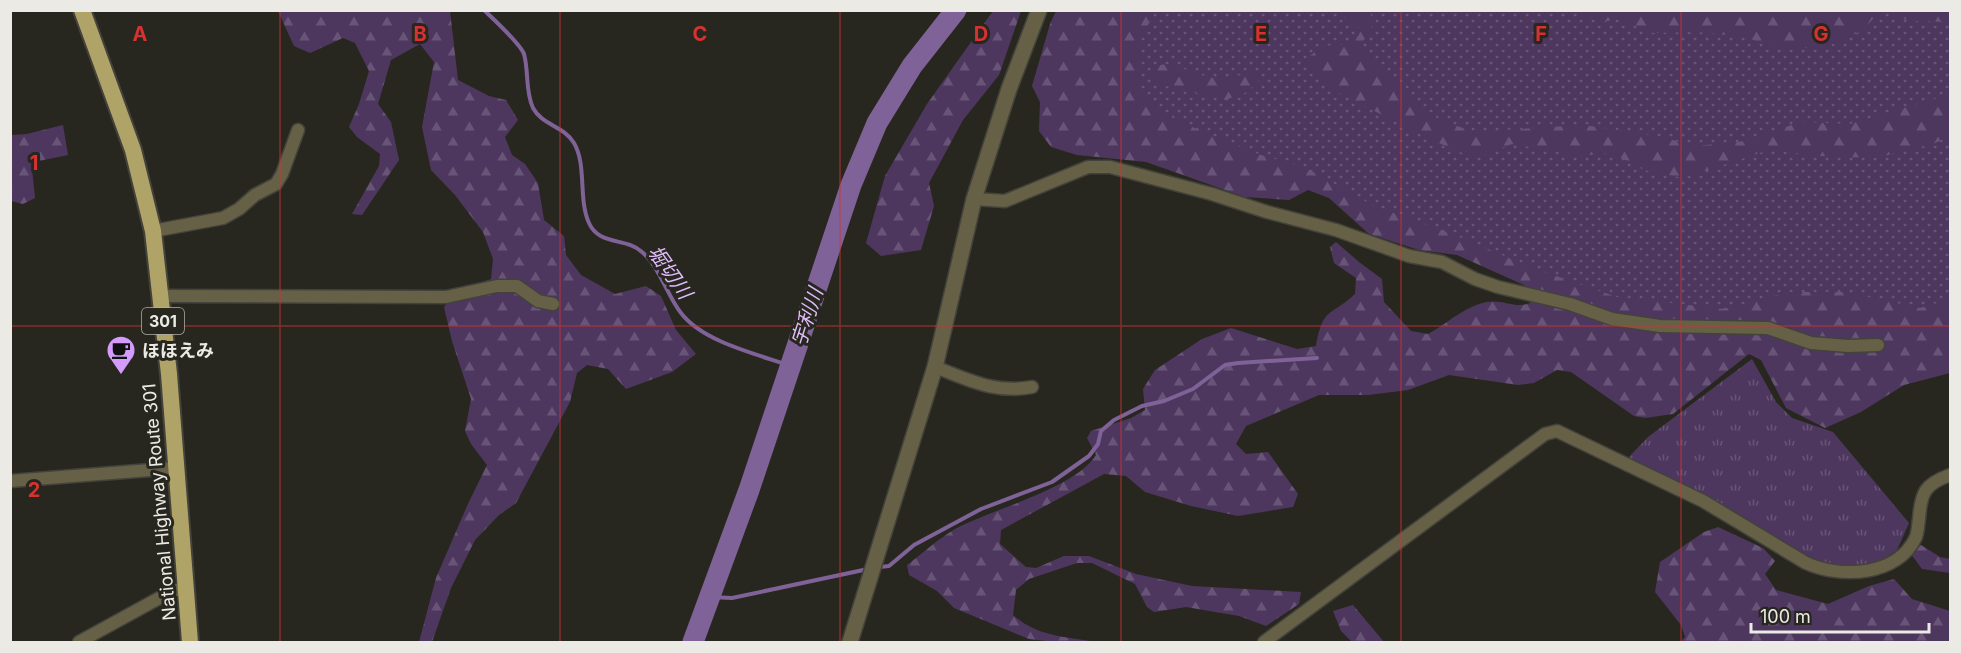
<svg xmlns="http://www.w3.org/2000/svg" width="1961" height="653" font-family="Inter,'Noto Sans JP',sans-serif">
<defs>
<pattern id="grass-dots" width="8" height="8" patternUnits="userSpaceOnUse" patternTransform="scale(1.5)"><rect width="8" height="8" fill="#4e375f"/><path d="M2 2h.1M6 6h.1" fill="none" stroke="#685476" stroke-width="1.8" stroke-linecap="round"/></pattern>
<pattern id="forest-firs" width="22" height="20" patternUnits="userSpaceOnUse" patternTransform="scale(1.5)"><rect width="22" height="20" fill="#4e375f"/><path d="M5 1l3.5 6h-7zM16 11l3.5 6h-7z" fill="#685476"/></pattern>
<pattern id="park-tufts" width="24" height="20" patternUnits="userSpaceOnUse" patternTransform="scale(1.5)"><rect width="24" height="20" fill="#4e375f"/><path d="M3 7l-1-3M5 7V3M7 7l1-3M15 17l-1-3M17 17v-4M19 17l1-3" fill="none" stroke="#685476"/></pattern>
</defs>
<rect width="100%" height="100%" fill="#28271f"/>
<path fill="url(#grass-dots)" d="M1151 11H1950V315L1922 322 1616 304 1156 120 1128 83 1137 22Z"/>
<g fill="url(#forest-firs)">
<path d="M1950 10V22H1948L1910 21 1887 13 1876 16 1862 30 1839 43 1809 48 1776 47 1744 37 1698 32 1653 33 1617 19 1603 22 1582 16 1575 11Z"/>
<path d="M278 11H450L458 80 489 96 506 100 518 120 505 137 512 155 525 164 538 183 544 220 564 236 566 255 581 275 615 294 646 286 661 296 676 330 696 354 672 372 626 389 608 369 587 365 577 373 570 402 516 503 499 515 475 540 451 588 432 642H419L436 578 467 506 487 465 471 444 465 431 471 399 452 341 444 307 459 290 491 279 493 259 483 232 455 195 431 170 422 127 434 62 420 44 391 60 378 104 391 122 399 160 362 215 352 214 379 166 380 154 357 137 349 127 359 104 369 71 355 43 343 38 310 53 294 46Z"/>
<path d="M993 11H1021L999 75 963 120 929 183 934 206 921 250 881 256 866 243 885 176 927 104Z"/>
<path d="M1056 11H1159L1154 14 1139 41V80L1144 96 1158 111 1207 134 1261 155 1306 168 1372 205 1455 235 1530 267 1617 297 1724 309 1788 292H1845L1920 308 1950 299V373L1904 385 1861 412 1825 428 1786 408 1761 360 1749 354 1673 414 1645 418 1634 416 1571 372 1557 370 1534 383 1518 385 1449 375 1408 390 1368 395H1319L1246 426 1236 444 1246 454 1268 452 1298 494 1293 507 1238 516 1191 506 1145 492 1126 476 1104 474 1001 530 1000 544 1026 567 1036 568 1064 556H1089L1136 574 1192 586 1301 592 1299 604 1266 626 1239 616 1186 607 1154 612 1147 607 1135 584 1092 563H1077L1029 579 1016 590 1013 615C1035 635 1062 637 1090 641L1087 642H1055L1029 639 954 608 937 591 909 575 907 565C923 553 938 539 955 529 990 510 1076 488 1096 455L1087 438 1091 431 1131 418 1145 410 1143 389 1155 370 1202 339 1231 328 1297 349 1316 346C1323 307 1330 317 1355 294L1356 278 1334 263 1330 247 1336 242 1359 262 1382 279 1384 302 1411 331 1428 334C1450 322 1463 307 1487 302 1502 299 1516 309 1530 303L1524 285 1457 255 1419 250 1369 234 1329 198 1308 190 1289 200 1245 197 1146 162 1077 155 1051 147 1039 131 1040 102 1032 86 1050 24Z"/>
<path d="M1335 11H1368L1371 13 1372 31 1362 42 1365 53 1382 69 1401 82 1417 101 1439 120 1475 132 1583 125 1658 136 1695 146 1746 141 1800 122 1850 124 1948 95H1950V136L1933 144 1876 158 1820 156 1769 150 1683 178 1644 170 1612 153 1580 156 1512 144 1486 154 1467 155 1427 138 1326 86 1307 69V58L1323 46 1344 44 1359 35V28Z"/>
<path d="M1173 64 1194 73 1217 79 1259 72 1258 82 1245 93 1225 100 1157 84 1153 74 1157 65Z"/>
<path d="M63 125 68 155 39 161 32 169 35 198 23 204 11 201V132L12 135 27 134Z"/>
<path d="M1718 527 1763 548 1775 561 1765 574 1776 590 1828 604 1869 586 1894 579 1912 599 1950 611V642H1680L1685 637 1681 625 1655 592 1660 562 1704 532Z"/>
<path d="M1921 545 1940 557 1950 559V573L1922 569 1911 554Z"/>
<path d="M1353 605 1384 642H1352L1341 631 1333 611Z"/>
</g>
<path fill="url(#park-tufts)" d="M1752 359 1776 402 1792 418 1833 432 1909 523 1897 550 1881 561 1852 569 1806 559 1728 511 1628 458 1648 437Z"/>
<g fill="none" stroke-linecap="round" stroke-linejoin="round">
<g stroke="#7f6297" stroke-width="4">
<path d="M484 10C493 19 520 43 524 54 529 72 525 91 533 108 542 125 564 126 574 143 587 165 578 199 589 223 599 246 626 237 642 252 659 266 667 295 681 313 703 342 757 354 791 366"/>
<path d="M879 567 889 566 914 545 981 509 1052 482 1089 456 1098 444 1101 431 1114 420 1142 406 1164 401 1193 389 1225 365 1238 363 1317 358"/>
<path d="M711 597 732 598 868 569"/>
</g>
<path stroke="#7f6297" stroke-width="21" d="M693 642 749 490 851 185 877 123 912 66 956 10"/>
<g stroke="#43423b" stroke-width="15">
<g id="minor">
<path d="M974 199 1005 201 1088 167H1110L1212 194 1267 212 1336 230 1409 256 1442 262 1475 279 1498 287 1570 304 1612 319 1660 326 1768 328 1811 343 1848 346 1878 345"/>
<path d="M153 231 223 218 239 209 255 195 276 184 282 174 298 130"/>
<path d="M160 296 446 297 497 286H517L538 301 553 304"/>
<path d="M935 367C969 380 995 394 1032 387"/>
<path d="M10 481 176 468"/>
<path d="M79 642 172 591 185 588"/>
<path d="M1264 642 1545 434 1557 431 1703 501 1806 563C1841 579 1898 576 1916 537 1918 531 1918 525 1919 519 1921 492 1925 484 1950 475"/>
</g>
</g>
<g stroke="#43423b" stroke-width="18">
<path id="tertiary" d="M850 642 935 367 974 199 1009 89 1039 10"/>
</g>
<g stroke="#43423b" stroke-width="20">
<path id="trunk" d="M82 10 133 150 153 231 169 374 190 642"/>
</g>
<use href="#minor" stroke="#656046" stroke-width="12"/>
<use href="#tertiary" stroke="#656046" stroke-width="15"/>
<use href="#trunk" stroke="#b0a367" stroke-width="16"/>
</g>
<path fill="none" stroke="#d73231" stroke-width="1.5" stroke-opacity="0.55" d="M280 10V642M560 10V642M840 10V642M1121 10V642M1401 10V642M1681 10V642M10 326H1950"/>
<defs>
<g id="cafe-pin" transform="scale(1.5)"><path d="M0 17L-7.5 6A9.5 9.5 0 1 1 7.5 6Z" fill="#d39cfc" stroke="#28271f"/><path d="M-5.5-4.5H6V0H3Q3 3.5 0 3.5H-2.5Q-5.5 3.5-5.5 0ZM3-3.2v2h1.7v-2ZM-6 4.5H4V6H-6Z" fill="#111"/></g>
</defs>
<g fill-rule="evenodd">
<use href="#cafe-pin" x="121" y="350"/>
</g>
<g text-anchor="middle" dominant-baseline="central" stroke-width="6" stroke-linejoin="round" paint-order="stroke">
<rect fill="#28271f" stroke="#b0b0aa" stroke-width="1.5" x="142" y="308" width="42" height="26" rx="4.5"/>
<g font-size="16" font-weight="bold" fill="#ebeae5">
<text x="163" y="321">301</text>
</g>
<g font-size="18" font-weight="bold" fill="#ebeae5" stroke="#28271f" text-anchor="start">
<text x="142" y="350">ほほえみ</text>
</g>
<g font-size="18" fill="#ebeae5" stroke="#28271f">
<text transform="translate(159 502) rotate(-95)">National Highway Route 301</text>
</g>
<g font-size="20" font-style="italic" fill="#dfbcfb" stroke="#28271f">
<text transform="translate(670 272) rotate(55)">堀切川</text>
<text transform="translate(807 317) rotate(-72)">宇利川</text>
</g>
</g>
<g font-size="20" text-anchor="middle" font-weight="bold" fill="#d73231" stroke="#28271f" stroke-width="6" stroke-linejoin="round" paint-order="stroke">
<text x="140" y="41">A</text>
<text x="420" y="41">B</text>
<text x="700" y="41">C</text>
<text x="981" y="41">D</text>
<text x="1261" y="41">E</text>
<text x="1541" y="41">F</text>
<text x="1821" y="41">G</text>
<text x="34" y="170">1</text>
<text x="34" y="497">2</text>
</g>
<rect width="1961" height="653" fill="none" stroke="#ebeae5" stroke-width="24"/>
<path d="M1751 623v9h178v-9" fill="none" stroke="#ebeae5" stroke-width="3"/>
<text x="1760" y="623" font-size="18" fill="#ebeae5" stroke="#28271f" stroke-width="4.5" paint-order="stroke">100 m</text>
</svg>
